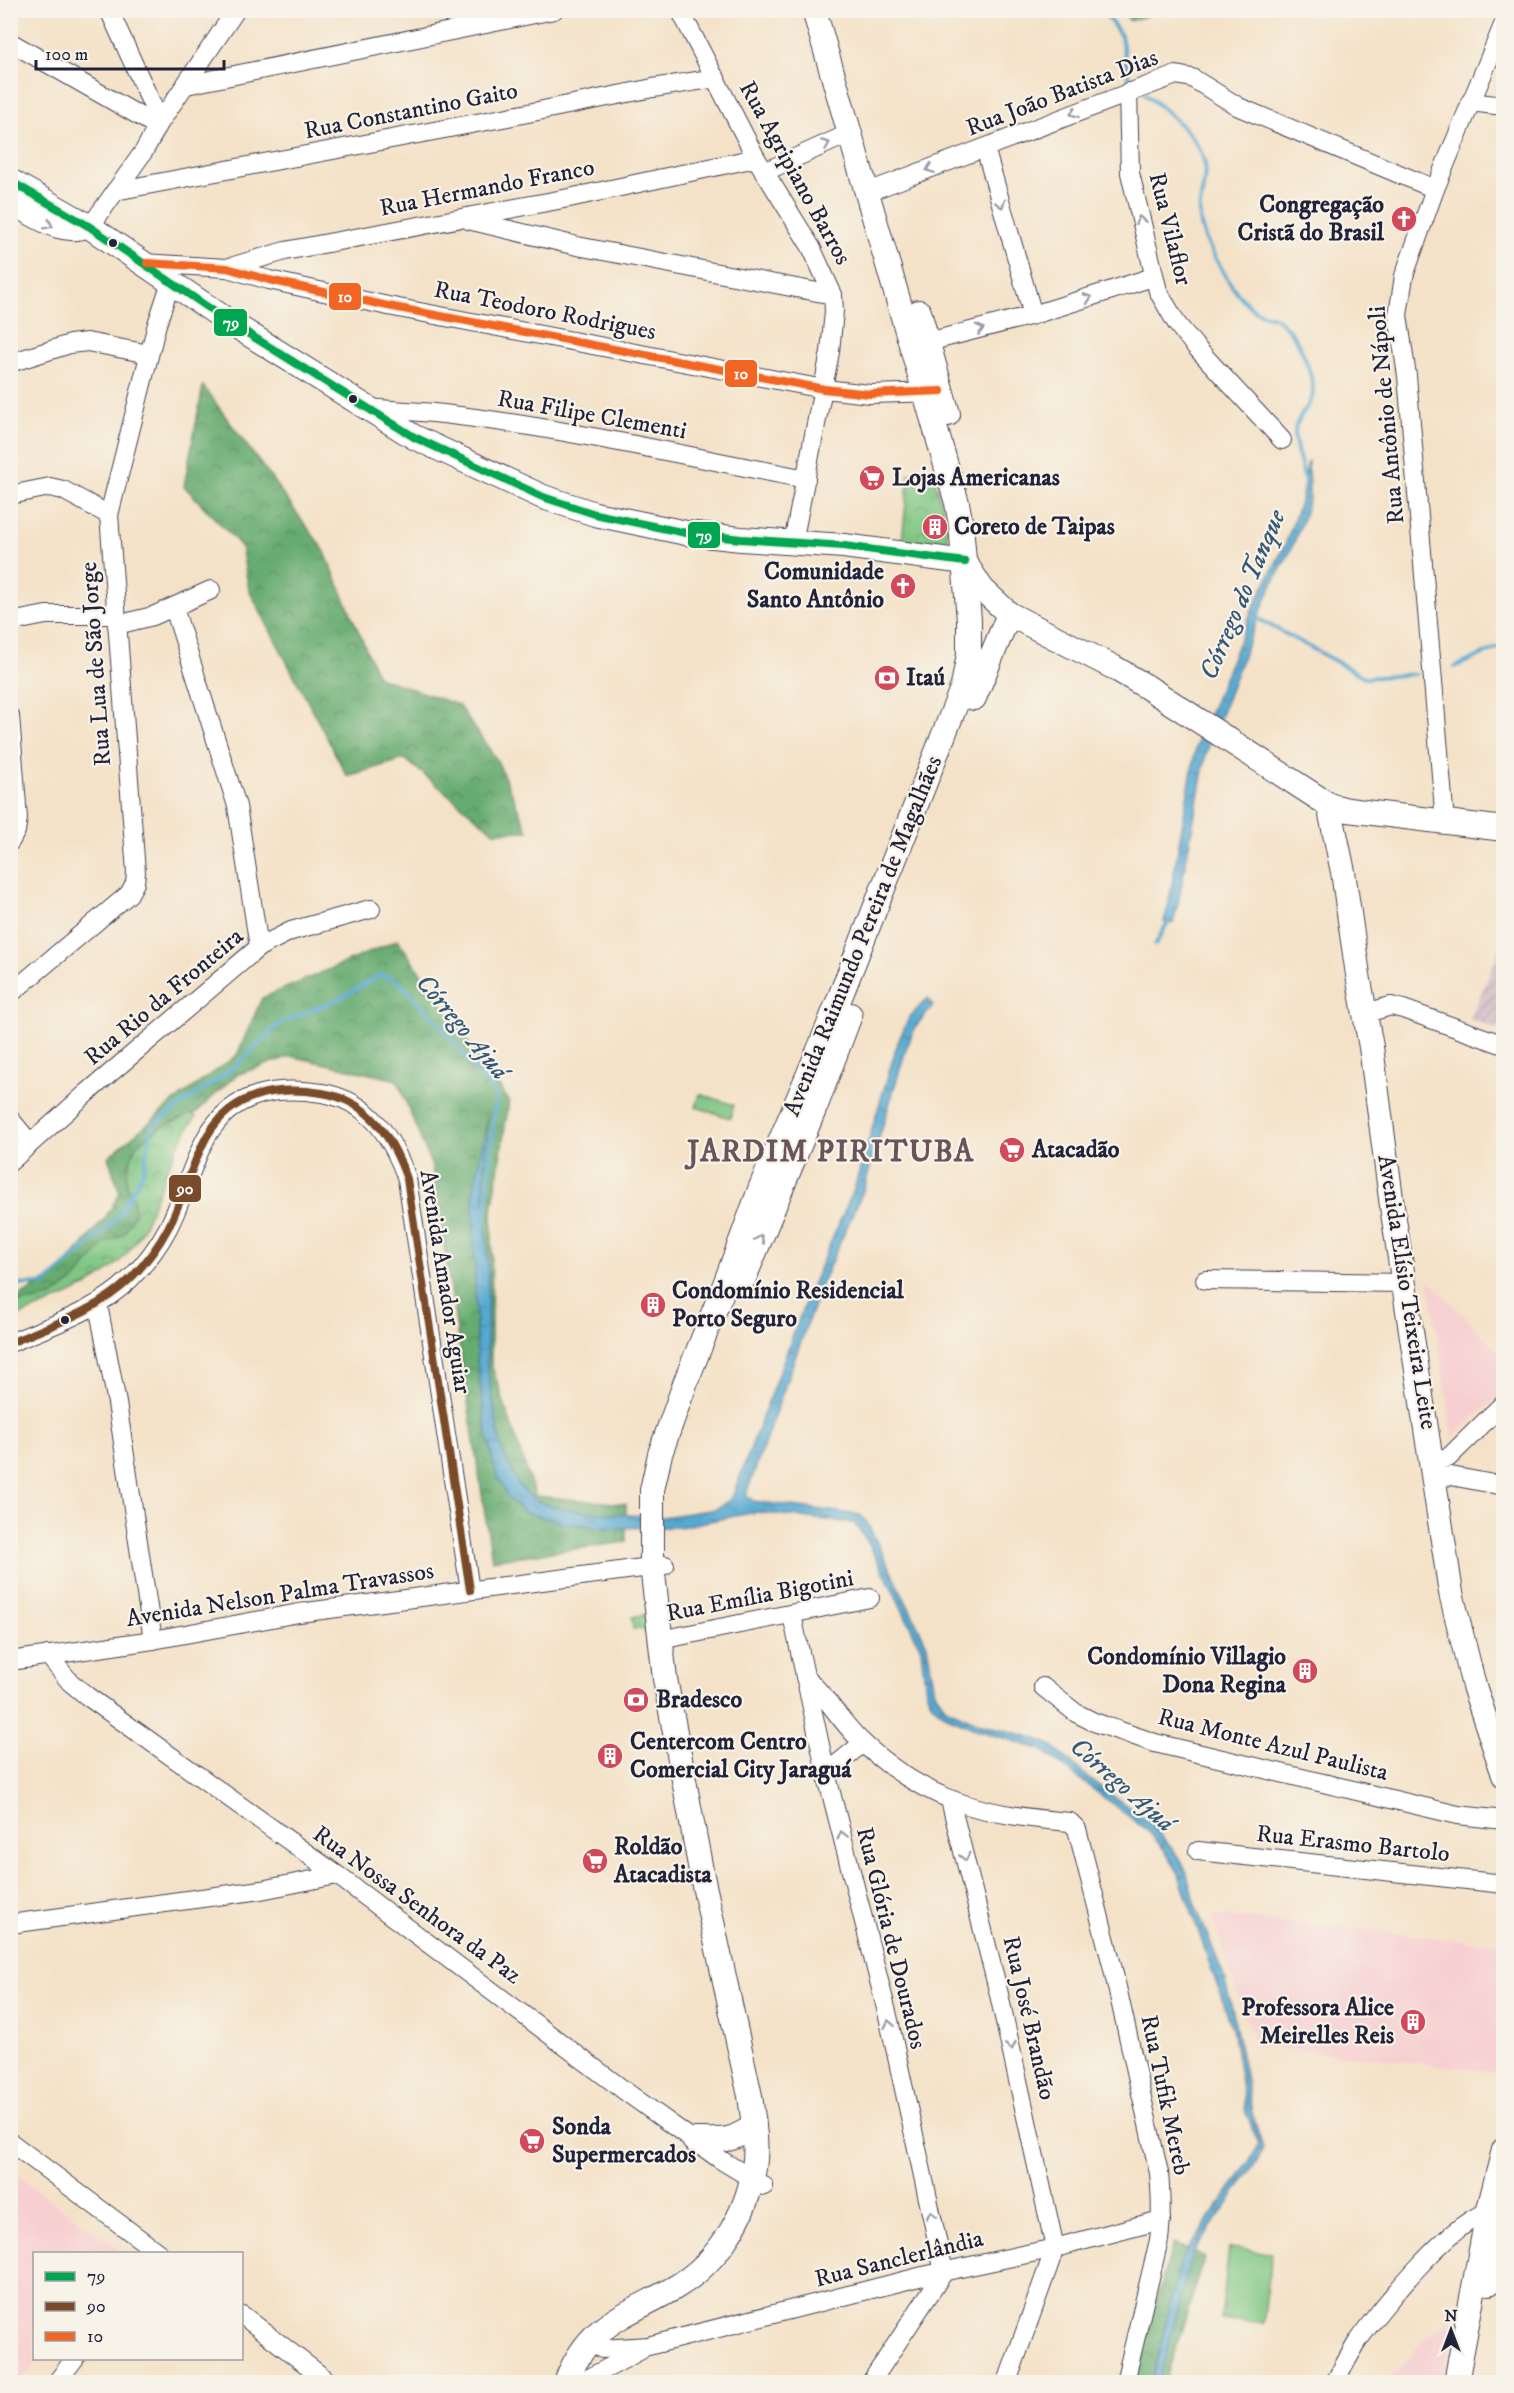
<svg xmlns="http://www.w3.org/2000/svg" width="1514" height="2393" font-family="'IM FELL DW Pica',serif">
<defs>
<pattern id="industrial-furrows" width="10" height="10" patternUnits="userSpaceOnUse" patternTransform="scale(1.5)"><rect width="10" height="10" fill="#d2bdc6"/><path d="M-1 1l2-2M0 10L10 0M9 11l2-2" fill="none" stroke="#b4a2ab"/></pattern>
<pattern id="grass-dots" width="8" height="8" patternUnits="userSpaceOnUse" patternTransform="scale(1.5)"><rect width="8" height="8" fill="#7ec682"/><path d="M2 2h.1M6 6h.1" fill="none" stroke="#67a06c" stroke-width="1.8" stroke-linecap="round"/></pattern>
<pattern id="forest-crowns" width="20" height="18" patternUnits="userSpaceOnUse" patternTransform="scale(1.5)"><rect width="20" height="18" fill="#66ab70"/><path d="M2 6a3 3 0 1 1 6 0M12 15a3 3 0 1 1 6 0" fill="none" stroke="#548b5d"/></pattern>
<pattern id="park-crowns" width="20" height="18" patternUnits="userSpaceOnUse" patternTransform="scale(1.5)"><rect width="20" height="18" fill="#7ec682"/><path d="M2 6a3 3 0 1 1 6 0M12 15a3 3 0 1 1 6 0" fill="none" stroke="#67a06c"/></pattern>
<pattern id="water-ripples" width="26" height="14" patternUnits="userSpaceOnUse" patternTransform="scale(1.5)"><rect width="26" height="14" fill="#55a9d1"/><path d="M2 4q2-2 4 0t4 0M15 11q2-2 4 0t4 0" fill="none" stroke="#4689ab"/></pattern>
</defs>
<rect width="100%" height="100%" fill="#f7f3e8"/>
<filter id="ink" filterUnits="userSpaceOnUse"><feTurbulence type="fractalNoise" baseFrequency=".0167" numOctaves="2"/><feDisplacementMap in="SourceGraphic" scale="12" xChannelSelector="R" yChannelSelector="G"/><feConvolveMatrix kernelMatrix="1 2 1 2 8 2 1 2 1" color-interpolation-filters="sRGB"/></filter>
<filter id="wash" filterUnits="userSpaceOnUse"><feTurbulence type="fractalNoise" baseFrequency=".008" numOctaves="4" result="noise"/><feDisplacementMap in="SourceGraphic" scale="24" xChannelSelector="R" yChannelSelector="G"/><feGaussianBlur stdDeviation="1.35" result="paint"/><feColorMatrix in="noise" values="0 0 0 0 0 0 0 0 0 0 0 0 0 0 0 0 0 1.4 0 .05"/><feComposite in="paint" operator="in"/></filter>
<g filter="url(#wash)">
<rect width="100%" height="100%" fill="#f4e2c8"/>
<g fill="#f7cfd1">
<path d="M1428 1278 1503 1357V1392L1453 1437Z"/>
<path d="M1212 1915 1503 1944V2072L1255 2046Z"/>
<path d="M10 2170 119 2249 115 2253 34 2254V2358L38 2359 20 2382H10Z"/>
<path d="M1459 2314 1447 2357 1444 2382H1387L1427 2337Z"/>
</g>
<path fill="url(#industrial-furrows)" d="M1503 942V1031L1470 1019Z"/>
<path fill="url(#grass-dots)" stroke="#50745e" stroke-width="1.5" d="M647 1614 649 1635 641 1628 633 1629 632 1617Z"/>
<g fill="url(#forest-crowns)" stroke="#446656" stroke-width="1.5">
<path d="M1121 11H1162L1130 21Z"/>
<path d="M203 386 324 550 378 677 458 705 497 760 528 831 494 832 405 759 347 776 249 590 241 546 184 486Z"/>
<path d="M398 940 509 1101 492 1211 491 1364 535 1496 626 1504V1542L492 1560 432 1167 397 1080 291 1056 236 1075 181 1127 137 1228 88 1286 11 1316 10 1302 58 1274 106 1217 120 1193 108 1157 175 1101 237 1055 262 998Z"/>
<path d="M1173 2243 1205 2257 1165 2382H1131Z"/>
</g>
<g fill="url(#park-crowns)" stroke="#50745e" stroke-width="1.5">
<path d="M933 472 947 525V543L940 545 902 541 909 474Z"/>
<path d="M192 1114 196 1117C177 1141 167 1171 155 1199 150 1213 144 1227 136 1240 112 1283 53 1302 11 1319V1304L52 1297 76 1279 104 1244 124 1234 135 1212 134 1200 127 1185V1171L136 1145 161 1127Z"/>
</g>
<g fill="#7ec682" stroke="#50745e" stroke-width="1.5">
<path d="M700 1094 734 1105 730 1118 696 1107Z"/>
<path d="M1229 2248 1272 2253 1263 2324 1221 2319Z"/>
</g>
<g fill="url(#water-ripples)" stroke="#3c6686" stroke-width="1.5">
<path d="M1308 460 1309 498 1302 522 1290 552 1272 585 1256 622 1206 754 1178 904 1173 923 1166 924 1164 921 1168 907 1196 746 1253 608 1286 543 1302 496Z"/>
<path d="M928 998 933 1006 915 1027 907 1046 863 1191 821 1285 746 1495 753 1501 860 1515 867 1523 882 1552 927 1645 935 1692 946 1708 978 1723 1034 1738 1049 1744 1091 1780 1149 1822 1179 1857 1187 1873 1194 1902 1222 1971 1233 2012 1252 2113 1263 2147 1258 2160 1192 2254 1159 2382H1152L1181 2260 1250 2161 1259 2144 1246 2113 1232 2028 1178 1872 1167 1853 1149 1832 1042 1750 975 1729 950 1718 932 1704 926 1691 921 1649 893 1590 866 1539 854 1523 756 1512 679 1527 603 1528 565 1523 526 1513 508 1498 495 1470 486 1429 477 1361 473 1195 488 1114 484 1187 488 1268 487 1366 501 1448 518 1484 534 1500 561 1509 601 1513 663 1517 716 1509 732 1498 809 1292 854 1189 898 1042 909 1018Z"/>
</g>
<g fill="none" stroke-linecap="round" stroke-linejoin="round">
<g stroke="#55a9d1" stroke-width="4">
<path d="M1103 10 1121 36 1129 79 1134 85"/>
<path d="M1145 94C1165 110 1202 138 1205 166 1206 179 1201 193 1200 206 1198 228 1207 243 1217 261 1227 279 1239 300 1256 311 1262 315 1271 315 1277 319 1295 331 1306 357 1311 377 1319 405 1302 406 1296 426 1291 443 1304 466 1305 484"/>
<path d="M1255 617 1366 678 1415 674"/>
<path d="M1455 667 1504 645"/>
<path d="M1155 945 1168 922"/>
<path d="M10 1285 45 1284 117 1219 143 1172 152 1126 236 1066 280 1023 339 999 380 975 398 981 433 1017 496 1095 485 1222"/>
</g>
</g>
</g>
<g filter="url(#ink)">
<g fill="none" stroke-linecap="round" stroke-linejoin="round">
<g stroke="#423f50" stroke-width="20">
<g id="minor">
<path d="M109 10 160 122"/>
<path d="M680 10 756 158 811 247 833 295 834 311 830 352 793 543"/>
<path d="M10 42 157 126"/>
<path d="M186 85 554 10"/>
<path d="M1128 92 1130 173 1158 291 1177 324 1195 346 1282 440"/>
<path d="M1470 102 1504 106"/>
<path d="M985 148 1033 315"/>
<path d="M764 172 850 133"/>
<path d="M115 191 503 118 653 88 716 78"/>
<path d="M868 192 1176 75 1192 78 1239 107 1435 189"/>
<path d="M10 205C34 217 63 241 90 227L144 151 160 122 236 10"/>
<path d="M468 220 577 246 833 295"/>
<path d="M142 263 227 268 269 280 388 306 824 389 870 394 937 392"/>
<path d="M227 268 285 251 569 198 756 158"/>
<path d="M928 342 1033 315 1153 277"/>
<path d="M10 363 70 344 87 342 149 354"/>
<path d="M370 408C394 411 418 411 443 414 565 428 685 456 806 479"/>
<path d="M10 495 50 487 63 490 109 515"/>
<path d="M174 608 237 806 259 947"/>
<path d="M10 622 46 615H116"/>
<path d="M117 625 153 616 211 590"/>
<path d="M10 716 18 818 16 831 10 842"/>
<path d="M1445 822 1407 376 1398 315 1404 276 1435 189 1504 23"/>
<path d="M10 994 129 894 135 883 136 872 109 515 157 324 171 282"/>
<path d="M1366 1013 1391 1006 1403 1009 1504 1045"/>
<path d="M10 1119 30 1143"/>
<path d="M10 1162 88 1092 259 947 291 931 371 909"/>
<path d="M1205 1280 1404 1283"/>
<path d="M98 1305 117 1403 153 1640"/>
<path d="M10 1343C52 1325 97 1311 130 1279 145 1264 158 1247 168 1228 183 1199 191 1165 207 1136 233 1092 276 1086 322 1093 370 1101 392 1137 407 1179L470 1590"/>
<path d="M1432 1461 1448 1458 1504 1403"/>
<path d="M1435 1478 1451 1476 1504 1486"/>
<path d="M792 1615 826 1773 888 2016 944 2272 871 2382"/>
<path d="M660 1640 870 1598"/>
<path d="M48 1655 70 1682 87 1696 337 1875 629 2094 721 2160 764 2186"/>
<path d="M10 1661 153 1640 299 1613 665 1565"/>
<path d="M805 1677C827 1696 841 1723 863 1743 927 1803 986 1815 1070 1822L1077 1829 1112 1965 1159 2173C1161 2196 1162 2217 1159 2240L1125 2382"/>
<path d="M1043 1687 1076 1713 1094 1722 1155 1743 1458 1815 1504 1820"/>
<path d="M826 1773 863 1743"/>
<path d="M950 1800 998 1990 1055 2248 1007 2382"/>
<path d="M1198 1851 1504 1884"/>
<path d="M10 1924 261 1890 337 1875"/>
<path d="M10 2142 160 2254"/>
<path d="M242 2315 329 2382"/>
<path d="M602 2349 648 2346 923 2276 1055 2248 1161 2220"/>
<path d="M57 2382 75 2358"/>
<path d="M582 2382 641 2350"/>
<path d="M1335 2382C1343 2367 1351 2352 1360 2338 1379 2310 1455 2217 1488 2213 1491 2213 1494 2214 1497 2215"/>
</g>
</g>
<g stroke="#423f50" stroke-width="26">
<g id="major">
<path d="M10 181 90 227 228 321 414 437 543 497 595 514 686 533 741 539 844 546 965 562"/>
<path d="M919 312 948 414"/>
<path d="M966 564 982 589 1009 614 1113 667 1147 687 1329 805 1348 810 1504 829"/>
<path d="M974 698 1009 614"/>
<path d="M1329 805 1343 872 1358 975 1371 1047 1392 1206 1451 1593 1474 1686 1504 1775"/>
<path d="M744 1278 816 1105 850 1015"/>
<path d="M694 2140C724 2140 729 2143 754 2126"/>
<path d="M1489 2283 1504 2223"/>
<path d="M566 2382C589 2322 625 2317 676 2287 717 2263 747 2216 754 2168 758 2145 753 2119 750 2096L702 1876 665 1679 652 1565V1490L660 1454 686 1381 727 1279 761 1187 821 1045 963 686 969 654V620L961 525 957 503 814 10"/>
<path d="M1456 2382 1488 2213 1504 2150"/>
</g>
</g>
<use href="#minor" stroke="#fff" stroke-width="18"/>
<use href="#major" stroke="#fff" stroke-width="24"/>
<g stroke="#f7f3e8" stroke-width="12">
<path id="bus-1" d="M10 181 90 227 228 321 414 437 543 497 595 514 686 533 741 539 844 546 965 562"/>
</g>
<g stroke="#f7f3e8" stroke-width="12">
<path id="bus-2" d="M10 1343C52 1325 97 1311 130 1279 145 1264 158 1247 168 1228 183 1199 191 1165 207 1136 233 1092 276 1086 322 1093 370 1101 392 1137 407 1179L470 1590"/>
</g>
<g stroke="#f7f3e8" stroke-width="12">
<path id="bus-3" d="M147 263 227 268 269 280 388 306 824 389 870 394 941 391"/>
</g>
<use href="#bus-1" stroke="#00a651" stroke-width="8"/>
<use href="#bus-2" stroke="#7a4b2a" stroke-width="8"/>
<use href="#bus-3" stroke="#f26522" stroke-width="8"/>
</g>
<defs><path id="oneway-chevron" d="M-2-3.5L2.5 0L-2 3.5" fill="none" stroke-width="1.6" stroke-linecap="round" stroke-linejoin="round" transform="scale(1.5)"/></defs>
<g stroke="#9c9ca7">
<use href="#oneway-chevron" transform="translate(1074 113) rotate(159)"/>
<use href="#oneway-chevron" transform="translate(826 144) rotate(-24)"/>
<use href="#oneway-chevron" transform="translate(930 169) rotate(159)"/>
<use href="#oneway-chevron" transform="translate(1001 204) rotate(74)"/>
<use href="#oneway-chevron" transform="translate(1140 220) rotate(-102)"/>
<use href="#oneway-chevron" transform="translate(49 225) rotate(26)"/>
<use href="#oneway-chevron" transform="translate(1088 298) rotate(-19)"/>
<use href="#oneway-chevron" transform="translate(980 329) rotate(-14)"/>
<use href="#oneway-chevron" transform="translate(760 1239) rotate(-67)"/>
<use href="#oneway-chevron" transform="translate(842 1835) rotate(-104)"/>
<use href="#oneway-chevron" transform="translate(965 1857) rotate(76)"/>
<use href="#oneway-chevron" transform="translate(889 2024) rotate(-102)"/>
<use href="#oneway-chevron" transform="translate(1011 2046) rotate(77)"/>
<use href="#oneway-chevron" transform="translate(931 2215) rotate(-103)"/>
</g>
</g>
<defs>
<g id="church-disc" transform="scale(1.35)"><circle r="9.5" fill="#d1495b" stroke="#f7f3e8"/><path d="M-1.2-6h2.4v3.5h3.3v2.4h-3.3V6h-2.4V-.1h-3.3v-2.4h3.3Z" fill="#fff"/></g>
<g id="supermarket-disc" transform="scale(1.35)"><circle r="9.5" fill="#d1495b" stroke="#f7f3e8"/><path d="M-6-5.5h2.5l.6 2H6L4.5 2H-2.5L-4.4-4H-6ZM-1.5 3.2a1.3 1.3 0 1 0 .1 0ZM3 3.2a1.3 1.3 0 1 0 .1 0Z" fill="#fff"/></g>
<g id="building-disc" transform="scale(1.35)"><circle r="9.5" fill="#d1495b" stroke="#f7f3e8"/><path d="M-4-6H4V6H1V3H-1V6H-4ZM-2.5-4.3h1.7v1.8h-1.7ZM.8-4.3h1.7v1.8H.8ZM-2.5-1h1.7V.8h-1.7ZM.8-1h1.7V.8H.8Z" fill="#fff"/></g>
<g id="bank-disc" transform="scale(1.35)"><circle r="9.5" fill="#d1495b" stroke="#f7f3e8"/><path d="M-6-4H6V4H-6ZM0-2.3a2.3 2.3 0 1 0 0 4.6a2.3 2.3 0 1 0 0-4.6Z" fill="#fff"/></g>
</defs>
<g fill-rule="evenodd">
<use href="#church-disc" x="1404" y="219"/>
<use href="#supermarket-disc" x="872" y="478"/>
<use href="#building-disc" x="935" y="527"/>
<use href="#church-disc" x="903" y="586"/>
<use href="#bank-disc" x="887" y="678"/>
<use href="#supermarket-disc" x="1012" y="1150"/>
<use href="#building-disc" x="653" y="1305"/>
<use href="#building-disc" x="1305" y="1671"/>
<use href="#bank-disc" x="636" y="1700"/>
<use href="#building-disc" x="610" y="1756"/>
<use href="#supermarket-disc" x="595" y="1861"/>
<use href="#building-disc" x="1413" y="2022"/>
<use href="#supermarket-disc" x="532" y="2141"/>
</g>
<g fill="#22223b" stroke="#f7f3e8" stroke-width="2">
<circle cx="113" cy="243" r="5"/>
<circle cx="353" cy="399" r="5"/>
<circle cx="65" cy="1320" r="5"/>
</g>
<g text-anchor="middle" dominant-baseline="central" stroke-width="4.5" stroke-linejoin="round" paint-order="stroke">
<g font-size="24" fill="#22223b" stroke="#f7f3e8">
<text transform="translate(1062 93) rotate(-21)">Rua João Batista Dias</text>
<text transform="translate(411 111) rotate(-11)">Rua Constantino Gaito</text>
<text transform="translate(795 173) rotate(61)">Rua Agripiano Barros</text>
<text transform="translate(487 188) rotate(-11)">Rua Hermando Franco</text>
<text transform="translate(1170 229) rotate(76)">Rua Vilaflor</text>
<text transform="translate(545 311) rotate(11)">Rua Teodoro Rodrigues</text>
<text transform="translate(592 415) rotate(10)">Rua Filipe Clementi</text>
<text transform="translate(1387 415) rotate(-95)">Rua Antônio de Nápoli</text>
<text transform="translate(96 664) rotate(-94)">Rua Lua de São Jorge</text>
<text transform="translate(863 936) rotate(-68)">Avenida Raimundo Pereira de Magalhães</text>
<text transform="translate(164 997) rotate(-40)">Rua Rio da Fronteira</text>
<text transform="translate(445 1282) rotate(81)">Avenida Amador Aguiar</text>
<text transform="translate(1407 1292) rotate(81)">Avenida Elísio Teixeira Leite</text>
<text transform="translate(280 1595) rotate(-9)">Avenida Nelson Palma Travassos</text>
<text transform="translate(760 1596) rotate(-11)">Rua Emília Bigotini</text>
<text transform="translate(1273 1745) rotate(14)">Rua Monte Azul Paulista</text>
<text transform="translate(1353 1844) rotate(6)">Rua Erasmo Bartolo</text>
<text transform="translate(417 1905) rotate(36)">Rua Nossa Senhora da Paz</text>
<text transform="translate(891 1938) rotate(76)">Rua Glória de Dourados</text>
<text transform="translate(1029 2018) rotate(77)">Rua José Brandão</text>
<text transform="translate(1165 2095) rotate(78)">Rua Tufik Mereb</text>
<text transform="translate(899 2259) rotate(-14)">Rua Sanclerlândia</text>
</g>
<g font-size="24" font-weight="bold" fill="#22223b" stroke="#f7f3e8" text-anchor="start">
<text x="1384" y="205" text-anchor="end">Congregação<tspan x="1384" dy="28">Cristã do Brasil</tspan></text>
<text x="892" y="478">Lojas Americanas</text>
<text x="954" y="527">Coreto de Taipas</text>
<text x="884" y="572" text-anchor="end">Comunidade<tspan x="884" dy="28">Santo Antônio</tspan></text>
<text x="906" y="678">Itaú</text>
<text x="1032" y="1150">Atacadão</text>
<text x="672" y="1291">Condomínio Residencial<tspan x="672" dy="28">Porto Seguro</tspan></text>
<text x="1286" y="1657" text-anchor="end">Condomínio Villagio<tspan x="1286" dy="28">Dona Regina</tspan></text>
<text x="656" y="1700">Bradesco</text>
<text x="630" y="1742">Centercom Centro<tspan x="630" dy="28">Comercial City Jaraguá</tspan></text>
<text x="614" y="1847">Roldão<tspan x="614" dy="28">Atacadista</tspan></text>
<text x="1394" y="2008" text-anchor="end">Professora Alice<tspan x="1394" dy="28">Meirelles Reis</tspan></text>
<text x="552" y="2127">Sonda<tspan x="552" dy="28">Supermercados</tspan></text>
</g>
<g font-size="26" font-style="italic" fill="#365877" stroke="#f7f3e8">
<text transform="translate(1243 595) rotate(-67)">Córrego do Tanque</text>
<text transform="translate(462 1027) rotate(50)">Córrego Ajuá</text>
<text transform="translate(1122 1785) rotate(41)">Córrego Ajuá</text>
</g>
<g font-size="30" font-weight="bold" letter-spacing="1.5" fill="#695459" stroke="#f7f3e8">
<text x="831" y="1152">JARDIM PIRITUBA</text>
</g>
</g>
<g stroke="#f7f3e8" stroke-width="2">
<rect x="328" y="282" width="34" height="29" rx="6" fill="#f26522"/>
<rect x="213" y="308" width="35" height="29" rx="6" fill="#00a651"/>
<rect x="724" y="359" width="34" height="29" rx="6" fill="#f26522"/>
<rect x="687" y="521" width="34" height="28" rx="6" fill="#00a651"/>
<rect x="168" y="1174" width="34" height="29" rx="6" fill="#7a4b2a"/>
</g>
<g font-size="16" text-anchor="middle" font-weight="bold" fill="#fff">
<text x="345" y="302">10</text>
<text x="231" y="328">79</text>
<text x="741" y="379">10</text>
<text x="704" y="541">79</text>
<text x="185" y="1194">90</text>
</g>
<rect width="1514" height="2393" fill="none" stroke="#f7f3e8" stroke-width="36"/>
<rect x="33" y="2252" width="210" height="108" fill="#f7f3e8" stroke="#a29fa3" stroke-width="1.5"/>
<rect x="45" y="2272" width="30" height="9" fill="#00a651" stroke="#a29fa3" stroke-width="1.5"/>
<text x="87" y="2282" font-size="18" fill="#22223b">79</text>
<rect x="45" y="2302" width="30" height="9" fill="#7a4b2a" stroke="#a29fa3" stroke-width="1.5"/>
<text x="87" y="2312" font-size="18" fill="#22223b">90</text>
<rect x="45" y="2332" width="30" height="9" fill="#f26522" stroke="#a29fa3" stroke-width="1.5"/>
<text x="87" y="2342" font-size="18" fill="#22223b">10</text>
<g transform="translate(1451 2330)" stroke="#f7f3e8" stroke-width="4.5" paint-order="stroke">
<path d="M0-4.5L10 22L0 15L-10 22Z" fill="#22223b"/>
<text y="-9" font-size="16" font-weight="bold" text-anchor="middle" fill="#22223b">N</text>
</g>
<path d="M36 60v9h188v-9" fill="none" stroke="#22223b" stroke-width="3"/>
<text x="45" y="60" font-size="18" fill="#22223b" stroke="#f7f3e8" stroke-width="4.5" paint-order="stroke">100 m</text>
</svg>
